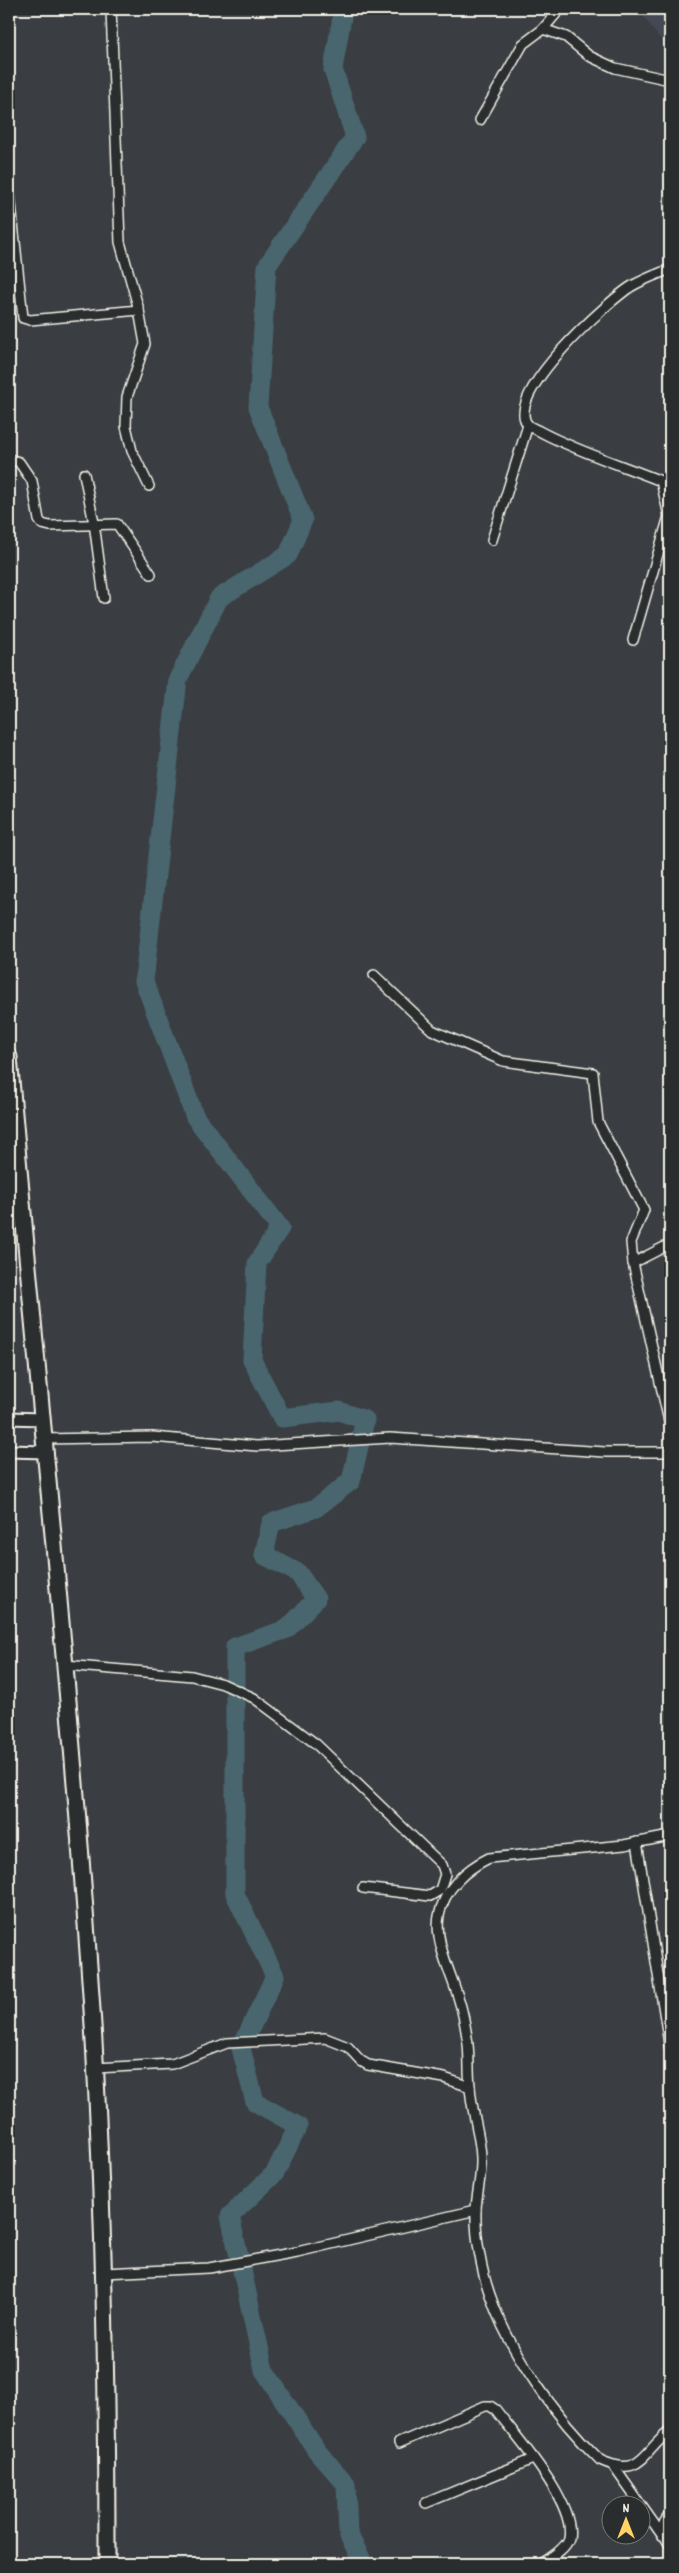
<svg xmlns="http://www.w3.org/2000/svg" width="679" height="2573" font-family="Dekko,sans-serif">
<rect width="100%" height="100%" fill="#3a3e43"/>
<filter id="ink" filterUnits="userSpaceOnUse"><feTurbulence type="fractalNoise" baseFrequency=".02" numOctaves="2"/><feDisplacementMap in="SourceGraphic" scale="10" xChannelSelector="R" yChannelSelector="G"/><feConvolveMatrix kernelMatrix="1 2 1 2 8 2 1 2 1" color-interpolation-filters="sRGB"/></filter>
<g filter="url(#ink)">
<path fill="#454a52" d="M638 9H670V52Z"/>
<g fill="none" stroke-linecap="round" stroke-linejoin="round">
<path stroke="#4a666e" stroke-width="19" d="M346 9 343 11 333 69 355 137 267 266 258 407 303 520 288 555 219 598 178 679 144 981 195 1117 280 1228 257 1263 252 1360 282 1418 339 1411 365 1420 351 1481 316 1508 271 1523 264 1555 298 1573 316 1599 287 1629 235 1647V1894L275 1976 241 2048 255 2102 298 2126 275 2173 230 2216 264 2370 317 2451 346 2484 348 2534 364 2564"/>
<g stroke="#f4f1e8" stroke-width="12">
<g id="minor">
<path d="M111 9 120 242 139 310 145 344 127 397 126 426 132 451 149 486"/>
<path d="M543 29 560 9"/>
<path d="M480 120 523 44 543 29 566 37 589 56 615 68 670 80"/>
<path d="M9 185 23 318 30 320 139 310"/>
<path d="M9 459 19 462 32 481 39 520 42 524 50 526 117 524 151 574"/>
<path d="M84 474 94 523 104 598"/>
<path d="M492 540 528 425"/>
<path d="M633 640 669 516 661 481C621 465 579 452 541 432 538 430 531 428 528 425 502 396 609 300 632 286 644 279 658 274 670 269"/>
<path d="M374 975 432 1030 503 1061 593 1073 598 1122 644 1210 631 1242 633 1263 670 1426"/>
<path d="M633 1263 670 1244"/>
<path d="M43 1439 152 1437 257 1446 390 1438 605 1452H670"/>
<path d="M65 1665 192 1676 223 1684 254 1698 316 1744 442 1865 445 1874 440 1890 430 1896 363 1888"/>
<path d="M670 1836 624 1845 489 1858C466 1869 444 1889 439 1916 434 1942 452 1975 459 2000 463 2012 465 2024 467 2037 470 2053 468 2069 470 2086 471 2110 480 2133 481 2157 482 2175 477 2191 476 2209 475 2236 481 2269 490 2295 509 2352 557 2419 600 2460 642 2479 642 2452 670 2431"/>
<path d="M637 1842 670 2050"/>
<path d="M95 2068 172 2064 227 2043 325 2038 348 2047 361 2061 368 2065 444 2078 470 2087"/>
<path d="M104 2273 209 2268 297 2252 476 2210"/>
<path d="M399 2443 485 2406H490L496 2410C517 2438 576 2503 569 2538 566 2549 550 2558 541 2564"/>
<path d="M614 2467 662 2535"/>
<path d="M426 2503 533 2459"/>
<path d="M670 2515C659 2526 662 2534 670 2545"/>
</g>
</g>
<g stroke="#f4f1e8" stroke-width="15">
<g id="tertiary">
<path d="M9 1418 41 1419"/>
<path d="M9 1451 45 1452"/>
</g>
</g>
<g stroke="#f4f1e8" stroke-width="19">
<path id="primary" d="M9 1057C37 1380 72 1702 93 2025 104 2205 107 2385 107 2564"/>
</g>
<use href="#minor" stroke="#2a2d2e" stroke-width="9"/>
<use href="#tertiary" stroke="#2a2d2e" stroke-width="11"/>
<use href="#primary" stroke="#2a2d2e" stroke-width="15"/>
</g>
</g>
<rect width="679" height="2573" fill="none" stroke="#2a2d2e" stroke-width="30"/>
<rect x="15" y="15" width="649" height="2543" fill="none" stroke="#f4f1e8" stroke-width="2" filter="url(#ink)"/>
<g transform="translate(626 2520)"><circle r="24" fill="#2a2d2e" stroke="#7b7b78"/>
<path d="M0-4L9 19L0 12L-9 19Z" fill="#ffd166"/>
<text y="-8" font-size="14" font-weight="bold" text-anchor="middle" fill="#f4f1e8">N</text>
</g>
</svg>
